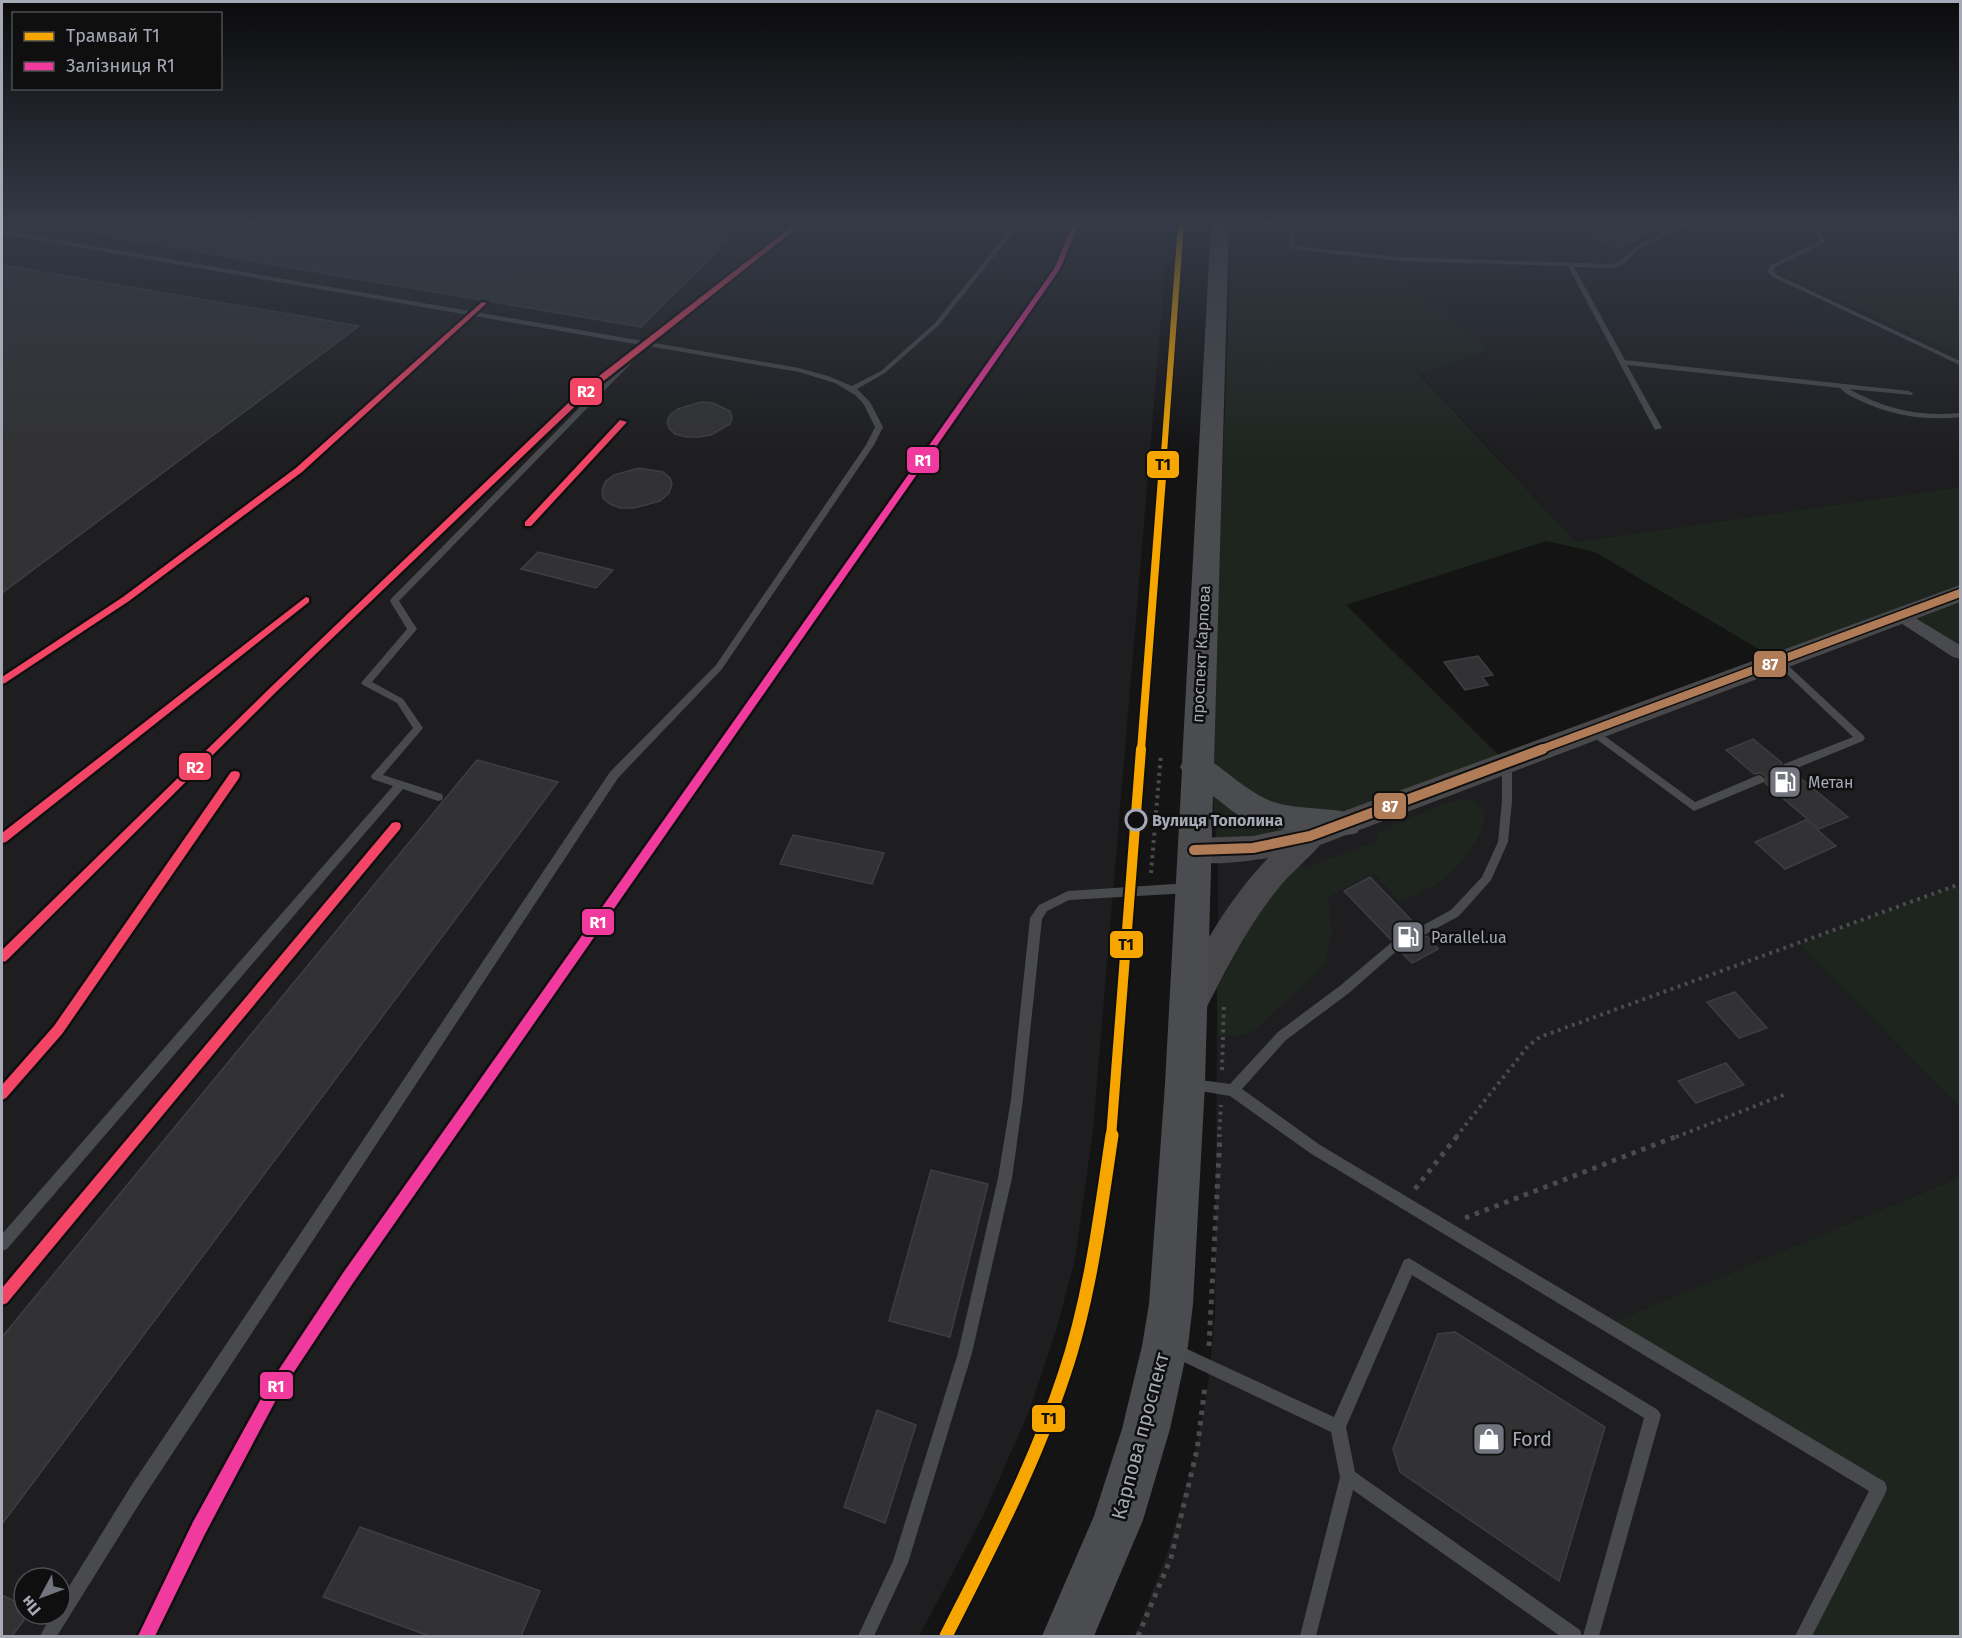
<svg xmlns="http://www.w3.org/2000/svg" width="1962" height="1638" font-family="'Fira Sans',sans-serif">
<rect width="100%" height="100%" fill="#141415"/>
<g fill="#1e1e20" fill-rule="evenodd">
<path d="M2 224H1169L1093 1131 1075 1259 1056 1331 1030 1409 984 1514 919 1636H2ZM24 1578H60V1614H24Z"/>
<path d="M1512 224H1809L1850 240 1780 273 1960 356V487L1576 542 1419 373 1488 352 1384 263Z"/>
<path d="M1902 616 1960 653V884L1799 944 1960 1107V1177L1608 1325 1879 1488 1803 1636H1135L1168 1551 1195 1454 1208 1384 1215 1317 1218 865 1340 827Z"/>
</g>
<g fill="#1e251f">
<path d="M1232 224H1512L1385 264 1489 351 1419 374 1576 542 1960 487V653L1902 616 1777 660 1595 552 1546 541 1346 605 1507 763 1340 827 1218 865 1211 769Z"/>
<path d="M1809 224H1960V356L1779 273 1849 240Z"/>
<path d="M1462 799C1508 802 1471 853 1454 870 1439 884 1420 893 1401 902L1373 873 1328 897 1332 932 1325 965 1255 1030 1237 1036 1218 1035 1217 990 1262 902 1296 866 1304 868 1376 842 1378 832 1441 805Z"/>
<path d="M1960 884V1107L1799 944Z"/>
<path d="M1960 1177V1636H1803L1879 1488 1607 1325Z"/>
</g>
<g fill="#323234" stroke="#3d3e41" stroke-width="1.5">
<path d="M101 224H713L740 228 641 327 100 235Z"/>
<path d="M1615 224H1625L1649 234 1618 248 1589 235Z"/>
<path d="M2 265 359 326 2 593Z"/>
<path d="M701 402 713 403 730 411 732 418 730 424 711 435 699 437H686L675 434 669 428 667 422 670 415 678 409Z"/>
<path d="M639 468 663 472 670 478 672 485 669 493 660 501 634 508H620L610 504 603 498 602 490 605 482 614 475Z"/>
<path d="M538 552 613 570 596 588 521 569Z"/>
<path d="M1478 656 1493 675 1482 677 1488 685 1465 690 1444 662Z"/>
<path d="M1753 739 1782 763 1783 772H1793L1848 817 1819 829 1765 783 1766 777 1761 773 1754 774 1726 750Z"/>
<path d="M477 760 558 782 2 1524V1337Z"/>
<path d="M1806 820 1836 846 1785 869 1755 842Z"/>
<path d="M793 835 884 853 872 884 780 864Z"/>
<path d="M1370 877 1417 926 1414 930 1416 935 1421 938 1427 936 1438 949 1412 963 1400 951 1404 946 1402 941 1397 938 1391 940 1344 891Z"/>
<path d="M1735 992 1767 1028 1739 1038 1707 1002Z"/>
<path d="M1726 1063 1744 1085 1696 1103 1678 1081Z"/>
<path d="M931 1170 988 1184 950 1337 889 1321Z"/>
<path d="M1455 1332 1605 1427 1559 1581 1400 1472 1393 1449 1438 1334Z"/>
<path d="M877 1410 916 1425 885 1523 844 1507Z"/>
<path d="M360 1527 540 1591 521 1636H429L323 1597Z"/>
<path d="M2 1595 24 1606V1620L12 1636H2Z"/>
</g>
<g fill="none" stroke-linecap="round" stroke-linejoin="round">
<g stroke="#4a4b4f" stroke-width="4" stroke-dasharray="3 4.5" stroke-linecap="butt">
<path d="M1151 873 1161 754"/>
<path d="M1222 1070 1224 1003"/>
<path d="M1219 1137 1221 1105"/>
<path d="M1456 1137 1528 1046 1540 1037 1960 884"/>
<path d="M1676 1137 1786 1094"/>
</g>
<g stroke="#4a4b4f" stroke-width="5" stroke-dasharray="4.5 6" stroke-linecap="butt">
<path d="M1415 1189 1458 1135"/>
<path d="M1465 1218 1680 1135"/>
<path d="M1209 1346 1220 1135"/>
<path d="M1138 1636 1171 1558 1197 1450 1205 1386"/>
</g>
<g fill="#494a4d" fill-rule="evenodd">
<path d="M1010 224H1016L1013 233 939 325 885 373 857 389 870 402 883 427 874 445 722 669 618 778 143 1498 57 1636H40L52 1614H60V1601L131 1486 610 772 716 665 866 445 875 427 863 403 855 395 835 383 799 372 648 346 399 601 417 629 372 682 403 699 423 728 383 775 442 794 443 797 442 800 438 801 403 789 7 1249 2 1251V1234L393 786 372 779 371 776 413 728 397 703 363 685 361 683 407 629 390 601 391 599 641 345 2 234V230L799 368 828 376 852 386 881 371 935 323 1008 232Z"/>
<path d="M1290 224H1296L1295 246 1400 257 1611 264 1619 262 1636 246 1669 230 1655 224H1665L1674 228 1681 224H1690L1640 248 1623 264 1612 268 1574 267 1625 360 1909 391 1913 393 1912 395 1849 389C1885 409 1919 417 1960 413V417C1925 421 1892 416 1859 400 1852 397 1844 393 1840 388L1627 365 1662 428 1655 430 1568 266 1400 261 1292 249 1289 247Z"/>
<path d="M1590 224H1599L1578 233 1573 232Z"/>
<path d="M1799 224C1810 224 1816 228 1824 236V243L1775 267 1773 271 1777 275 1960 361V365L1773 277 1767 271 1771 265 1818 242V236L1811 230Z"/>
<path d="M1777 657 1780 658 1863 735 1865 738 1863 741 1792 770H1784L1783 767 1784 764 1853 737 1774 662 1772 660Z"/>
<path d="M1591 726 1695 802 1756 776 1760 775 1765 779 1764 782 1694 811 1588 733 1586 730Z"/>
<path d="M1507 759 1512 763V801L1508 842 1491 880 1459 916 1426 934 1422 936 1418 934 1416 931 1418 928 1451 910 1482 877 1498 842 1502 801V763Z"/>
<path d="M1189 883 1193 885 1195 888 1193 891 1189 893 1069 900 1047 911 1042 919 1023 1099 1012 1178 972 1353 908 1563 874 1636H858L893 1561 958 1353 998 1178 1011 1099 1030 918 1039 905 1068 891Z"/>
<path d="M1396 940 1400 942 1402 945 1400 948 1349 993 1286 1040 1242 1089 1320 1145 1885 1482 1887 1488 1885 1494 1812 1636H1795L1869 1491 1310 1153 1230 1096 1189 1089 1187 1085 1189 1081 1193 1079 1230 1084 1278 1032 1341 985 1392 942Z"/>
<path d="M1409 1258 1658 1410 1661 1415 1599 1636H1583L1644 1418 1412 1275 1346 1427 1355 1472 1580 1630 1582 1636H1560L1353 1490 1316 1636H1300L1340 1477 1331 1432 1169 1355 1167 1350 1169 1345 1174 1343 1334 1417 1404 1260Z"/>
</g>
<path fill="#494a4d" fill-rule="evenodd" d="M1902 610 1960 645V659L1953 657 1896 620 1893 616 1896 612Z"/>
<path fill="#48484b" fill-rule="evenodd" d="M1960 585V602L1320 845C1308 859 1293 871 1281 885 1248 925 1225 971 1202 1017L1190 1021 1178 1017 1173 1006C1197 954 1228 900 1268 858 1241 862 1209 867 1183 859L1179 850 1183 841 1194 838 1253 836 1306 825Z"/>
<path fill="#4b4c4f" fill-rule="evenodd" d="M1211 224H1229L1214 763C1230 775 1247 789 1264 798 1291 812 1328 805 1357 815L1362 824 1357 833C1334 840 1265 829 1243 818 1232 812 1223 803 1213 796L1205 1084 1193 1304 1188 1346 1170 1429 1143 1520 1094 1636H1042L1094 1516 1122 1429 1142 1346 1149 1304 1165 1084 1182 770 1180 767 1182 763Z"/>
<g stroke="#0f0f10" stroke-width="11">
<path id="bus-1-far1" d="M1539 750 1960 593"/>
</g>
<g stroke="#0f0f10" stroke-width="14">
<path id="bus-1" d="M1194 850 1253 848 1310 836 1543 749"/>
</g>
<use href="#bus-1-far1" stroke="#b07c57" stroke-width="8"/>
<use href="#bus-1" stroke="#b07c57" stroke-width="10"/>
<g stroke="#0f0f10" stroke-width="5">
<path id="rail-1" d="M1073 224H1079L1060 269 353 1283 278 1396 205 1534 155 1636H138L193 1522 268 1386 343 1273 1054 269Z"/>
</g>
<g stroke="#0f0f10" stroke-width="5">
<g id="rail-2">
<path d="M795 224H802L591 391 276 692 6 961 2 962V950L270 688 585 387Z"/>
<path d="M482 302 487 303 302 472 129 601 5 683 2 684V677L123 597 296 468Z"/>
<path d="M620 420 627 422 531 526H525V522Z"/>
<path d="M306 597 309 598V602L6 842 2 843V833Z"/>
<path d="M235 771 239 772 240 775 239 778 62 1034 6 1098 2 1100V1085L54 1026 231 772Z"/>
<path d="M396 822 400 823 401 826 400 829 7 1303 2 1305V1288L392 823Z"/>
</g>
</g>
<use href="#rail-1" fill="#f13a9d" fill-rule="evenodd"/>
<use href="#rail-2" fill="#f34667" fill-rule="evenodd"/>
<g stroke="#0f0f10" stroke-width="9">
<path id="tram-1-far3" d="M1164 453 1181 224"/>
</g>
<g stroke="#0f0f10" stroke-width="11">
<path id="tram-1-far2" d="M1141 750 1164 452"/>
</g>
<g stroke="#0f0f10" stroke-width="14">
<path id="tram-1-far1" d="M1111 1137 1141 749"/>
</g>
<g stroke="#0f0f10" stroke-width="17">
<path id="tram-1" d="M946 1636C989 1551 1034 1466 1064 1375 1090 1298 1100 1216 1112 1135"/>
</g>
<use href="#tram-1-far3" stroke="#f7a600" stroke-width="6"/>
<use href="#tram-1-far2" stroke="#f7a600" stroke-width="8"/>
<use href="#tram-1-far1" stroke="#f7a600" stroke-width="10"/>
<use href="#tram-1" stroke="#f7a600" stroke-width="13"/>
</g>
<linearGradient id="sky" x2="0" y2="1"><stop stop-color="#0b0b0c"/><stop offset="0.49" stop-color="#343a46"/><stop offset="1" stop-color="#343a46" stop-opacity="0"/></linearGradient>
<rect width="1962" height="454" fill="url(#sky)"/>
<defs>
<g id="fuel-square" transform="scale(1.725)"><rect x="-9" y="-9" width="18" height="18" rx="4" fill="#73757e" stroke="#0f0f10"/><path d="M-5.5-6h7V0h2V4h1.3V-2.5L3-4.5l.8-.8L6-3V5H2.5V1h-1V6h-7ZM-4.2-4.7v3.2H.2V-4.7Z" fill="#fff"/></g>
<g id="shop-square" transform="scale(1.725)"><rect x="-9" y="-9" width="18" height="18" rx="4" fill="#73757e" stroke="#0f0f10"/><path d="M-5-2.5h2.3a2.7 3.5 0 0 1 5.4 0H5L5.5 6h-11ZM-1.5-2.5h3a1.5 2.3 0 0 0-3 0Z" fill="#fff"/></g>
</defs>
<g fill-rule="evenodd">
<use href="#fuel-square" x="1785" y="782"/>
<use href="#fuel-square" x="1408" y="937"/>
<use href="#shop-square" x="1489" y="1439"/>
</g>
<circle fill="#0f0f10" stroke="#a6a9b6" stroke-width="3" cx="1136" cy="820" r="10"/>
<g text-anchor="middle" dominant-baseline="central" stroke-width="5" stroke-linejoin="round" paint-order="stroke">
<g font-size="16" fill="#a6a9b6" stroke="#0f0f10">
<text transform="translate(1201 654) rotate(-87)">проспект Карпова</text>
</g>
<g font-size="16" fill="#a6a9b6" stroke="#0f0f10" text-anchor="start">
<text x="1808" y="782">Метан</text>
<text x="1431" y="937">Parallel.ua</text>
</g>
<g font-size="16" font-weight="bold" fill="#a6a9b6" stroke="#0f0f10" text-anchor="start">
<text x="1152" y="820">Вулиця Тополина</text>
</g>
<g font-size="20" fill="#a6a9b6" stroke="#0f0f10">
<text transform="translate(1140 1436) rotate(-75)">Карпова проспект</text>
</g>
<g font-size="20" fill="#a6a9b6" stroke="#0f0f10" text-anchor="start">
<text x="1512" y="1439">Ford</text>
</g>
</g>
<g stroke="#0f0f10" stroke-width="2">
<rect x="569" y="377" width="34" height="29" rx="6" fill="#f34667"/>
<rect x="906" y="446" width="34" height="28" rx="6" fill="#f13a9d"/>
<rect x="1146" y="450" width="34" height="29" rx="6" fill="#f7a600"/>
<rect x="1753" y="650" width="34" height="28" rx="6" fill="#b07c57"/>
<rect x="178" y="752" width="34" height="29" rx="6" fill="#f34667"/>
<rect x="1373" y="792" width="34" height="28" rx="6" fill="#b07c57"/>
<rect x="581" y="908" width="34" height="28" rx="6" fill="#f13a9d"/>
<rect x="1109" y="930" width="35" height="29" rx="6" fill="#f7a600"/>
<rect x="259" y="1371" width="35" height="29" rx="6" fill="#f13a9d"/>
<rect x="1031" y="1404" width="35" height="29" rx="6" fill="#f7a600"/>
</g>
<g font-size="16" text-anchor="middle" font-weight="bold" fill="#fff">
<text x="586" y="397">R2</text>
<text x="923" y="466">R1</text>
<text x="1770" y="670">87</text>
<text x="195" y="773">R2</text>
<text x="1390" y="812">87</text>
<text x="598" y="928">R1</text>
<text x="276" y="1392">R1</text>
</g>
<g font-size="16" text-anchor="middle" font-weight="bold" fill="#111">
<text x="1163" y="470">T1</text>
<text x="1126" y="950">T1</text>
<text x="1049" y="1424">T1</text>
</g>
<rect width="1962" height="1638" fill="none" stroke="#a6a9b6" stroke-width="6"/>
<rect x="12" y="12" width="210" height="78" fill="#0f0f10" stroke="#4b4d52" stroke-width="1.5"/>
<rect x="24" y="32" width="30" height="9" fill="#f7a600" stroke="#4b4d52" stroke-width="1.5"/>
<text x="66" y="42" font-size="18" fill="#a6a9b6">Трамвай T1</text>
<rect x="24" y="62" width="30" height="9" fill="#f13a9d" stroke="#4b4d52" stroke-width="1.5"/>
<text x="66" y="72" font-size="18" fill="#a6a9b6">Залізниця R1</text>
<g transform="translate(42 1596) rotate(229)"><circle r="28" fill="#0f0f10" stroke="#4b4d52" stroke-width="1.5"/>
<path d="M0-4.5L10 22L0 15L-10 22Z" fill="#73757e"/>
<text y="-9" font-size="16" font-weight="bold" text-anchor="middle" fill="#a6a9b6">Пн</text>
</g>
</svg>
